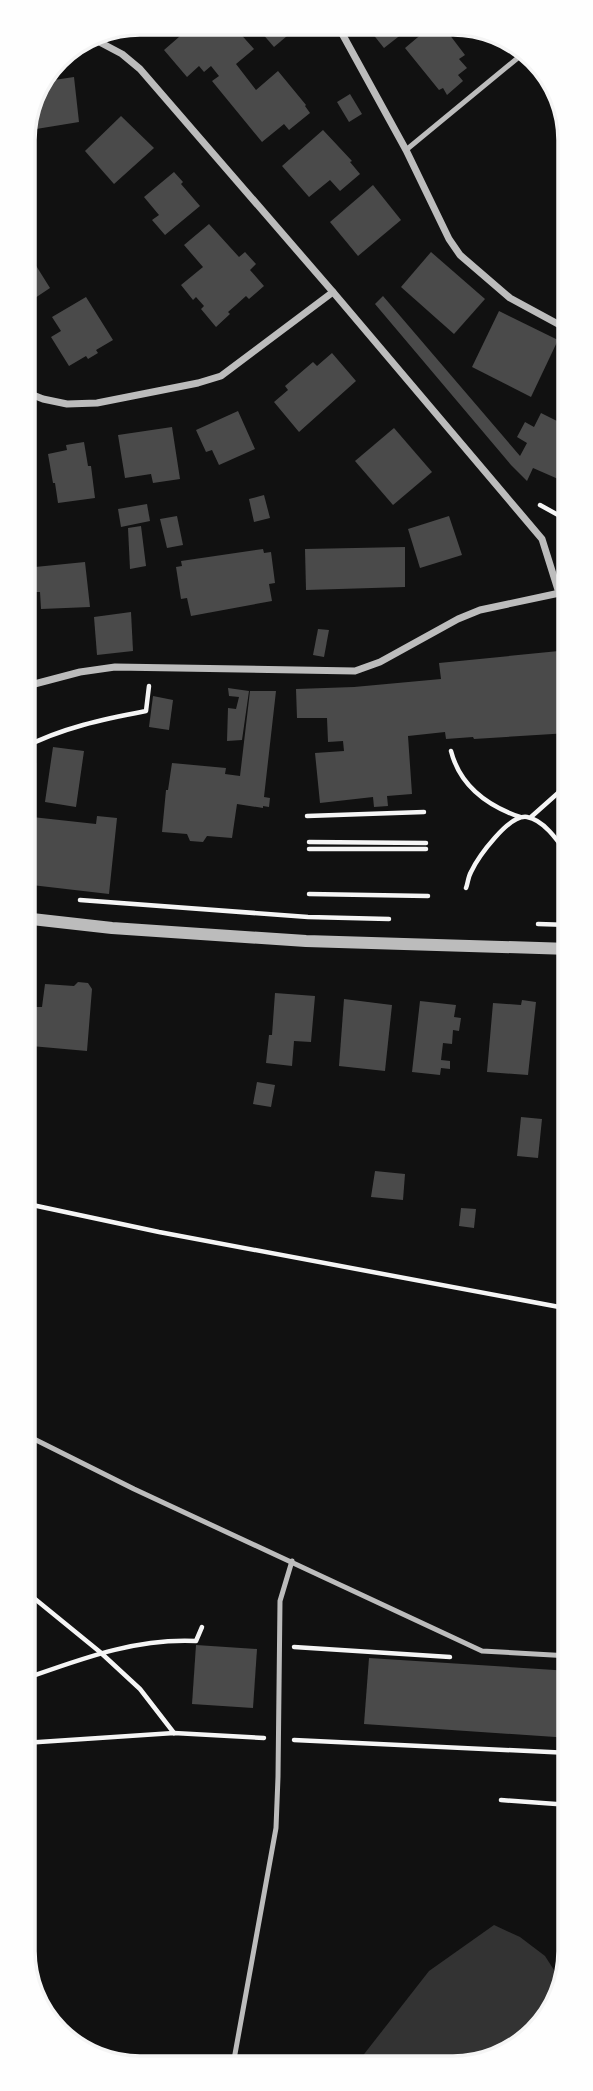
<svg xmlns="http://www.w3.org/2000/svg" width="593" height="2091" font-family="Mulish,sans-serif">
<rect width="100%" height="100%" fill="#111"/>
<path fill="#333" d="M494 1925 520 1937 545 1956 561 1981 541 2029 469 2067H354L429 1971Z"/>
<g fill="#4a4a4a">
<path d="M430 27H441L444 32 446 30 465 55 459 59 467 68 458 75 463 81 447 95 443 88 439 90 405 48Z"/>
<path d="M378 28H406L407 30 384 48 372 33Z"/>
<path d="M264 29H281L287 36 274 47 261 32Z"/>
<path d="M187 30H237L254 49 236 64 256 90 278 71 306 105 305 106 310 113 289 130 284 124 262 142 212 81 219 76 211 66 204 72 199 66 187 77 164 50Z"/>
<path d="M54 74V80L74 77 79 122 24 131 49 75Z"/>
<path d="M350 94 362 114 349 122 337 102Z"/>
<path d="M121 116 154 148 114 184 85 151Z"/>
<path d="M323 130 352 161 350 162 360 174 340 191 330 180 309 197 282 166Z"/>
<path d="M174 172 183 182 181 184 200 206 165 235 152 220 159 215 144 197Z"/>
<path d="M373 185 401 220 358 256 330 222Z"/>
<path d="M209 224 239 257 245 252 256 264 250 270 264 286 249 299 246 296 236 305 228 312 230 314 216 327 201 309 204 306 196 297 193 300 181 285 203 267 184 245Z"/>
<path d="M25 248 50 288 23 306V250Z"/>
<path d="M431 252 485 299 454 334 401 287Z"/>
<path d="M383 296 520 456 527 443 517 437 525 422 534 427 541 413 569 427V472L565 482 533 468 527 481 511 465 375 304Z"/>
<path d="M86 297 113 340 96 350 98 353 88 359 86 356 69 366 51 337 61 331 52 317Z"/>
<path d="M499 311 558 340 531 397 472 367Z"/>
<path d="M332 353 356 381 299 432 274 402 288 390 285 386 313 362 317 366Z"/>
<path d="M238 411 255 449 219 465 212 450 206 452 196 430Z"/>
<path d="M172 427 180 479 153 483 151 474 125 478 118 435Z"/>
<path d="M394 428 432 472 393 505 355 461Z"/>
<path d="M84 442 88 466H91L95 498 58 503 55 483H53L48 454 67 450 66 445Z"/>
<path d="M264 495 270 518 254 522 249 499Z"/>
<path d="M147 504 150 521 121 527 118 509Z"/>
<path d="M177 516 183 545 167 548 160 519Z"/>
<path d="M449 516 462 555 420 568 408 529Z"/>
<path d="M141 526 146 566 130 569 128 528Z"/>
<path d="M405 547V587L306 590 305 549Z"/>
<path d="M263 549 264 553 271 552 275 583 269 584 272 601 191 616 187 598 181 599 176 567 182 566 181 561Z"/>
<path d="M85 562 90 607 41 609 40 592H27L25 568Z"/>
<path d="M131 612 133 651 97 655 94 617Z"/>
<path d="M318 629 329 630 324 657 313 655Z"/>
<path d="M569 650V733L474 739 473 737 446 739 445 732 408 736 412 794 387 796 388 806 374 807 373 797 320 803 315 753 344 751 343 741 328 742 327 718H297L296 689 354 687 441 679 439 663Z"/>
<path d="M228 688 249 691 242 740 227 741 228 708 236 709 239 697 229 696Z"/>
<path d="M250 691H276L264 797 270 798 269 807 263 806V808L237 804 232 838 207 836 203 842 190 841 187 834 162 832 166 790H168L172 763 226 768 225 774 240 776Z"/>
<path d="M153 696 173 700 169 730 149 727Z"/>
<path d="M53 747 84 751 76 807 45 802Z"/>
<path d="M23 816 96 824 97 816 117 818 109 894 23 884Z"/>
<path d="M78 982 88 983 92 989 87 1051 31 1046 35 1007H42L45 984 74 986Z"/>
<path d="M275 993 315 996 311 1042 294 1041 292 1066 266 1063 269 1035H272Z"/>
<path d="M344 999 392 1005 385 1071 339 1066Z"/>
<path d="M522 1000 536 1002 528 1075 487 1072 493 1003 521 1005Z"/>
<path d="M420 1001 456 1005 454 1017 461 1018 459 1031 453 1030 452 1044 443 1043 441 1060 450 1061V1069L441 1068 440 1075 412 1072Z"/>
<path d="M565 1019H570V1066H561Z"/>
<path d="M257 1082 275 1085 271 1107 253 1104Z"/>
<path d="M23 1095 36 1096 32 1143 23 1142Z"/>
<path d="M521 1117 542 1119 538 1158 517 1156Z"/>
<path d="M375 1171 405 1174 403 1200 371 1197Z"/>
<path d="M461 1208 476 1209 474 1228 459 1226Z"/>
<path d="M196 1645 257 1649 253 1708 192 1704Z"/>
<path d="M369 1658 570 1671V1738L364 1724Z"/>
</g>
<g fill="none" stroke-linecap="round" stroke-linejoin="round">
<g stroke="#f5f5f5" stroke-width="4.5">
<path d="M540 505 569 521"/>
<path d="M23 748C61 728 104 719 146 711L149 686"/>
<path d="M451 751C460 786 488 806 520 817"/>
<path d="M307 816 424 812"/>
<path d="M531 817 558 793 569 772"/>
<path d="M309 842 426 843"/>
<path d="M309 849H426"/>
<path d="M466 888C468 883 468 877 471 872 478 857 509 814 527 817 545 820 560 844 570 858"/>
<path d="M309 894 428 896"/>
<path d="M80 900 308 917 389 919"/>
<path d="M538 924 570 925"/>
<path d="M23 1203 159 1232 570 1309"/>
<path d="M24 1590 100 1652 140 1689 174 1733"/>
<path d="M294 1647 450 1657"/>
<path d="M24 1679C81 1659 135 1638 196 1641L202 1627"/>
<path d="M294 1740 570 1753"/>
<path d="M24 1743 174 1733 264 1738"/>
<path d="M501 1800 570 1805"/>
</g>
<g stroke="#bcbcbc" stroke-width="5">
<path d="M406 150 525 52"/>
<path d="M24 1434 134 1489 482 1651 570 1656"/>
<path d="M227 2066 233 2065 276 1828 278 1777 280 1601 292 1561"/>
</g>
<g stroke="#bcbcbc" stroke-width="7">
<path d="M339 28 406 150 449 239 460 255 510 298 569 330"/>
<path d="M88 36 122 54 140 69 333 292 542 539 559 593"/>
<path d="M23 391 43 399 67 404 97 403 198 383 221 376 333 292"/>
<path d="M23 687 80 672 115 667 355 671 380 662 458 619 480 610 569 591"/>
</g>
<path stroke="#bcbcbc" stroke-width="12" d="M23 918 112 928 306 941 570 949"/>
</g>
<path d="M0 0H593V2091H0ZM140 35H453A105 105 0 0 1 558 140V1951A105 105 0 0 1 453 2056H140A105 105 0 0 1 35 1951V140A105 105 0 0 1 140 35Z" fill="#fefefe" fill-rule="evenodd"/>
<path fill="none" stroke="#f5f5f5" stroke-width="3.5" d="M140 35H453A105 105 0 0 1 558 140V1951A105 105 0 0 1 453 2056H140A105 105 0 0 1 35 1951V140A105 105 0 0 1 140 35Z"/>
</svg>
